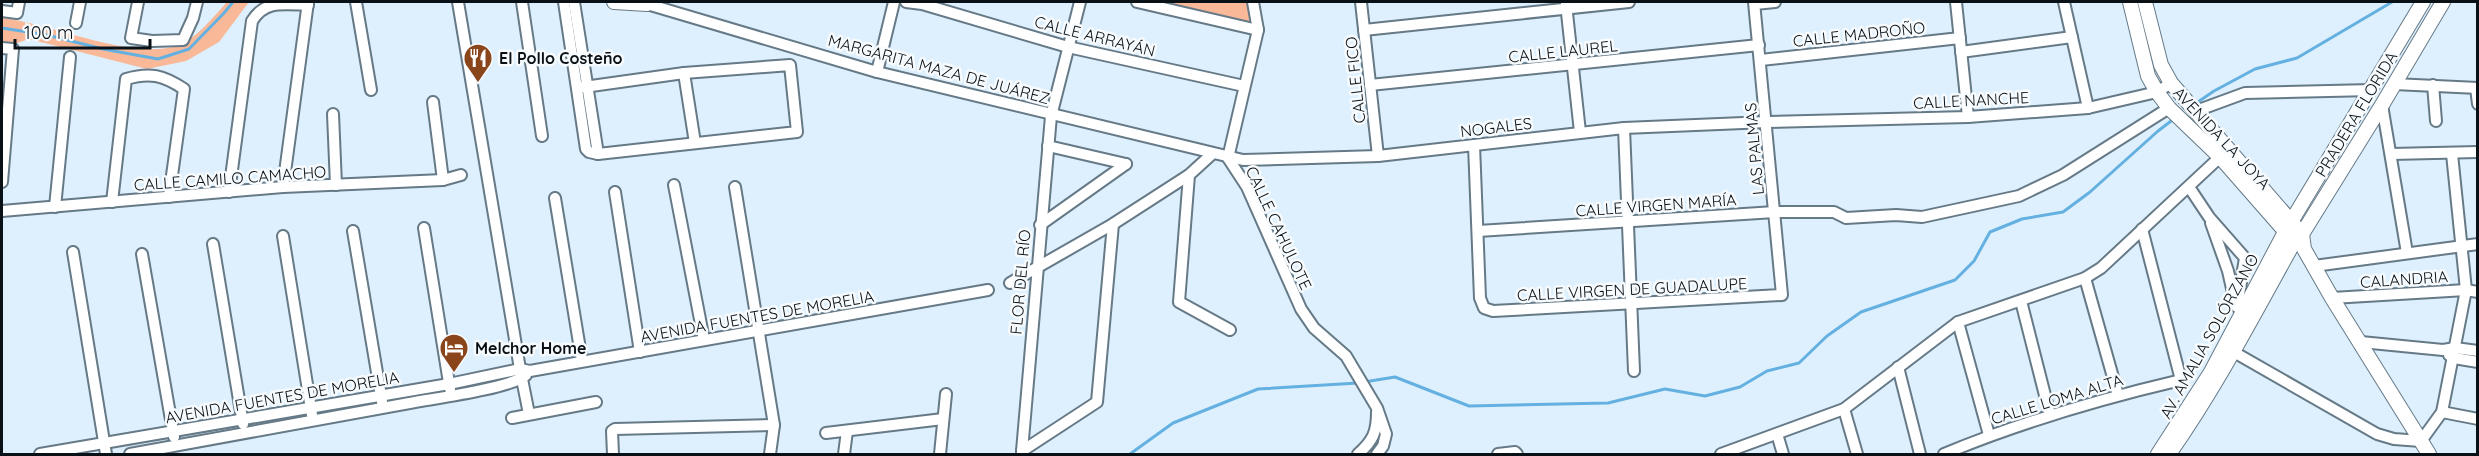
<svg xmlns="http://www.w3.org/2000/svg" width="2479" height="456" font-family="Quicksand,sans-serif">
<rect width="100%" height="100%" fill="#def0fd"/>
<g fill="#f9b998">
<path d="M227 2H249L219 42 186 61 147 69 29 39 14 44 2 43V18C51 23 133 62 179 45 197 38 214 16 227 2Z"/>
<path d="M1149 2H1250L1256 29Z"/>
</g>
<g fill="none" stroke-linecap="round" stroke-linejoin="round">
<g stroke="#64b1e1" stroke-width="3">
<path d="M2 28 47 35 103 49 158 59 189 49 224 13 233 2"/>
<path d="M2195 104 2214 91 2255 69 2297 58 2392 2"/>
<path d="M1364 382 1395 377 1469 406 1608 403 1665 389 1705 396 1740 387 1767 371 1799 363 1827 336 1861 312 1955 280 1974 261 1990 232 2022 219 2063 212 2090 192 2158 131 2175 118"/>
<path d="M1130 454 1173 423 1258 389 1358 383"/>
</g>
<g stroke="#657987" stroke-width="14">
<g id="minor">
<path d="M138 2 131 38 152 41 183 40 193 18 197 2"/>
<path d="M356 2 371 90"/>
<path d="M458 2 520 369 529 414"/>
<path d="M522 2 542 136"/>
<path d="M564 2 586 149 589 152 598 154 797 132 790 65 684 73 577 88"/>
<path d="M574 2 598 154"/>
<path d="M906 2 922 4 1068 47 1244 86"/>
<path d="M1137 2 1258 30"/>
<path d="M1253 2 1258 30 1228 158 1247 187 1301 309 1314 328 1346 356 1377 408 1386 434 1383 446 1377 454"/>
<path d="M1361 2 1378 156"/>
<path d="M1956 2 1968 117"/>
<path d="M2064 2 2088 108"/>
<path d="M647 4 877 72 1243 160 1378 156 1624 128 1767 122 1968 117 2088 108 2157 92 2171 83"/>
<path d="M1566 4 1580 132"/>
<path d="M1755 4 1775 2"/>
<path d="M2 11 17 13 19 2"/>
<path d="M76 23 80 2"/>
<path d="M1364 30 1629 2"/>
<path d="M2 48 13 49 2 182"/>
<path d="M1961 52 2072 37"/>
<path d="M1761 60 1960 38"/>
<path d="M877 72 894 2"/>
<path d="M684 73 695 143"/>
<path d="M2394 84 2478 88"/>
<path d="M1370 85 1759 45"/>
<path d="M2433 85 2436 121"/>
<path d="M2476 88 2478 104"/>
<path d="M433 102 443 180"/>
<path d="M2382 105 2407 253"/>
<path d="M2196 111 2245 93 2372 90"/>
<path d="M333 114 336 185"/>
<path d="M1624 128 1634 371"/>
<path d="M1474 145 1480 298 1484 308 1493 311 1782 295 1754 2"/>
<path d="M1048 146 1126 164"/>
<path d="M2391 154 2478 152"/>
<path d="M1189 175 1179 302 1230 330"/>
<path d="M674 185 704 340"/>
<path d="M283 187 308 2"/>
<path d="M735 187 774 425 770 454"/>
<path d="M2189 187 2209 217 2245 258 2237 307"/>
<path d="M229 192 252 21C265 0 283 4 308 5"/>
<path d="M615 192 640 352"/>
<path d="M555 198 582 361"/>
<path d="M112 202 126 79C150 72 163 75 184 89L169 197"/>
<path d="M55 207 70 57"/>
<path d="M2 211 283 187 443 180 461 175"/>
<path d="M2211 223 2228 271 2235 302"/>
<path d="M1040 225 1126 164"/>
<path d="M424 228 450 389"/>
<path d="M353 231 382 402"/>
<path d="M1478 231 1775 212H1834L1846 218 1896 215 1922 217 2019 196 2063 175 2169 108"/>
<path d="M283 236 312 415"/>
<path d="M213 244 243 424"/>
<path d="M73 252 106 454"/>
<path d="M142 254 174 437"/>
<path d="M2314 266 2478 244"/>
<path d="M2085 278 2118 395"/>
<path d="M1010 283 1113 224 1189 175 1212 154"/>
<path d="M2332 298 2466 290 2478 292"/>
<path d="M2021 301 2050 415"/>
<path d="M1958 322 1989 435"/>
<path d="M2361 342 2443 350 2455 348 2478 351"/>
<path d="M2239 355 2377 434 2394 439 2421 441 2442 412 2466 290 2452 154"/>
<path d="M2449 355 2454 358 2478 362"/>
<path d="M1898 367 1920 454"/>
<path d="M1844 409 1857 454"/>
<path d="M2442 412 2478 419"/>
<path d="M512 418 596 402"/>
<path d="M826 433 943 419"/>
<path d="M1777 434 1783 454"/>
<path d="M1022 451 1051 116 1080 2"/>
<path d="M1022 451 1097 402 1113 224"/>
<path d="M40 454 449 384 520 369 530 371 988 290"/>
<path d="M130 454C225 437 320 420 415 402 437 398 512 388 526 375"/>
<path d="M613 454 612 431 615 429 774 425"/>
<path d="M844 454 847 431"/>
<path d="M940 454 946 394"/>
<path d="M1358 454C1373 441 1377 432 1377 412"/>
<path d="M1498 454 1515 452 1517 454"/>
<path d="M1721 454 1844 409 1958 322 2085 278 2101 268 2220 157"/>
<path d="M1944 454C2021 422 2100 399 2181 380L2142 229"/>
</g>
</g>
<g stroke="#657987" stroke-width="16">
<g id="major">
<path d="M614 2 647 4 650 2"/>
<path d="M2130 2 2148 76 2157 92 2169 108 2220 157 2291 238"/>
<path d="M2145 2 2161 65 2171 83 2302 234 2304 249 2332 298 2429 454"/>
<path d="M2158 454 2211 372 2285 232 2423 2"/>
<path d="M2169 454C2216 387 2254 314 2294 242L2302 234 2382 105 2443 2"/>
</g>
</g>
<use href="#minor" stroke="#fff" stroke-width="10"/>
<use href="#major" stroke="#fff" stroke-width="14"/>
</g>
<defs>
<g id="restaurant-pin" transform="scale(1.5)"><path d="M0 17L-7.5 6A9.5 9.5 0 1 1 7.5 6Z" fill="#8a451b" stroke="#f7fbfe"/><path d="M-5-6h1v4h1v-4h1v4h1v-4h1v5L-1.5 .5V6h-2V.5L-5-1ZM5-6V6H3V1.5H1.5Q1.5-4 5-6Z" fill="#fff"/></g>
<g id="hotel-pin" transform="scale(1.5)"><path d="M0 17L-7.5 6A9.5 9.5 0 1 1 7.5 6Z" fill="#8a451b" stroke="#f7fbfe"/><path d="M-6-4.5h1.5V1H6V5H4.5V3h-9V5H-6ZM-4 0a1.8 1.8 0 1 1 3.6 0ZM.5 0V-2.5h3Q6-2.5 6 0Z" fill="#fff"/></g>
</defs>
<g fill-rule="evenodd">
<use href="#restaurant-pin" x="478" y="58"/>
<use href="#hotel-pin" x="454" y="348"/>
</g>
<g text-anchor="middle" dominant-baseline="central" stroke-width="5" stroke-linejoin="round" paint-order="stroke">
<g font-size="16" fill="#091116" stroke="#f7fbfe">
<text transform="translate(1859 34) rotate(-6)">CALLE MADROÑO</text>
<text transform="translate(1095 36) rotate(14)">CALLE ARRAYÁN</text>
<text transform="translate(1563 51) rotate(-6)">CALLE LAUREL</text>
<text transform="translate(939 69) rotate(15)">MARGARITA MAZA DE JUÁREZ</text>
<text transform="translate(1355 80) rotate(-96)">CALLE FICO</text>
<text transform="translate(1971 100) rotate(-3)">CALLE NANCHE</text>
<text transform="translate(2356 114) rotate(-59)">PRADERA FLORIDA</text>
<text transform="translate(1496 127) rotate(-7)">NOGALES</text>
<text transform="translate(2222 138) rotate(47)">AVENIDA LA JOYA</text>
<text transform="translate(1754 149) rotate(-95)">LAS PALMAS</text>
<text transform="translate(230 178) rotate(-4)">CALLE CAMILO CAMACHO</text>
<text transform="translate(1656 205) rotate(-4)">CALLE VIRGEN MARÍA</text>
<text transform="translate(1279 228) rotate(65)">CALLE CAHULOTE</text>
<text transform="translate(2404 279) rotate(-4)">CALANDRIA</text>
<text transform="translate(1020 282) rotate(-85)">FLOR DEL RÍO</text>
<text transform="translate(1632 289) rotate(-3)">CALLE VIRGEN DE GUADALUPE</text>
<text transform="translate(757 316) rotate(-10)">AVENIDA FUENTES DE MORELIA</text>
<text transform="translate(2209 336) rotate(-61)">AV. AMALIA SOLÓRZANO</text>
<text transform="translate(282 397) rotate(-10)">AVENIDA FUENTES DE MORELIA</text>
<text transform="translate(2057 399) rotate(-17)">CALLE LOMA ALTA</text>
</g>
<g font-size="16" font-weight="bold" fill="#091116" stroke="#f7fbfe" text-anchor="start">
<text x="499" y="58">El Pollo Costeño</text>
<text x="475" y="348">Melchor Home</text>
</g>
</g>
<rect width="2479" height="456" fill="none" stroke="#091116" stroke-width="6"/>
<path d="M15 39v9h135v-9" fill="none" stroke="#091116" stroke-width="3"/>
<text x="24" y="39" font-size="18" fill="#091116" stroke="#f7fbfe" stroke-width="4.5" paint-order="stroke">100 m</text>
</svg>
